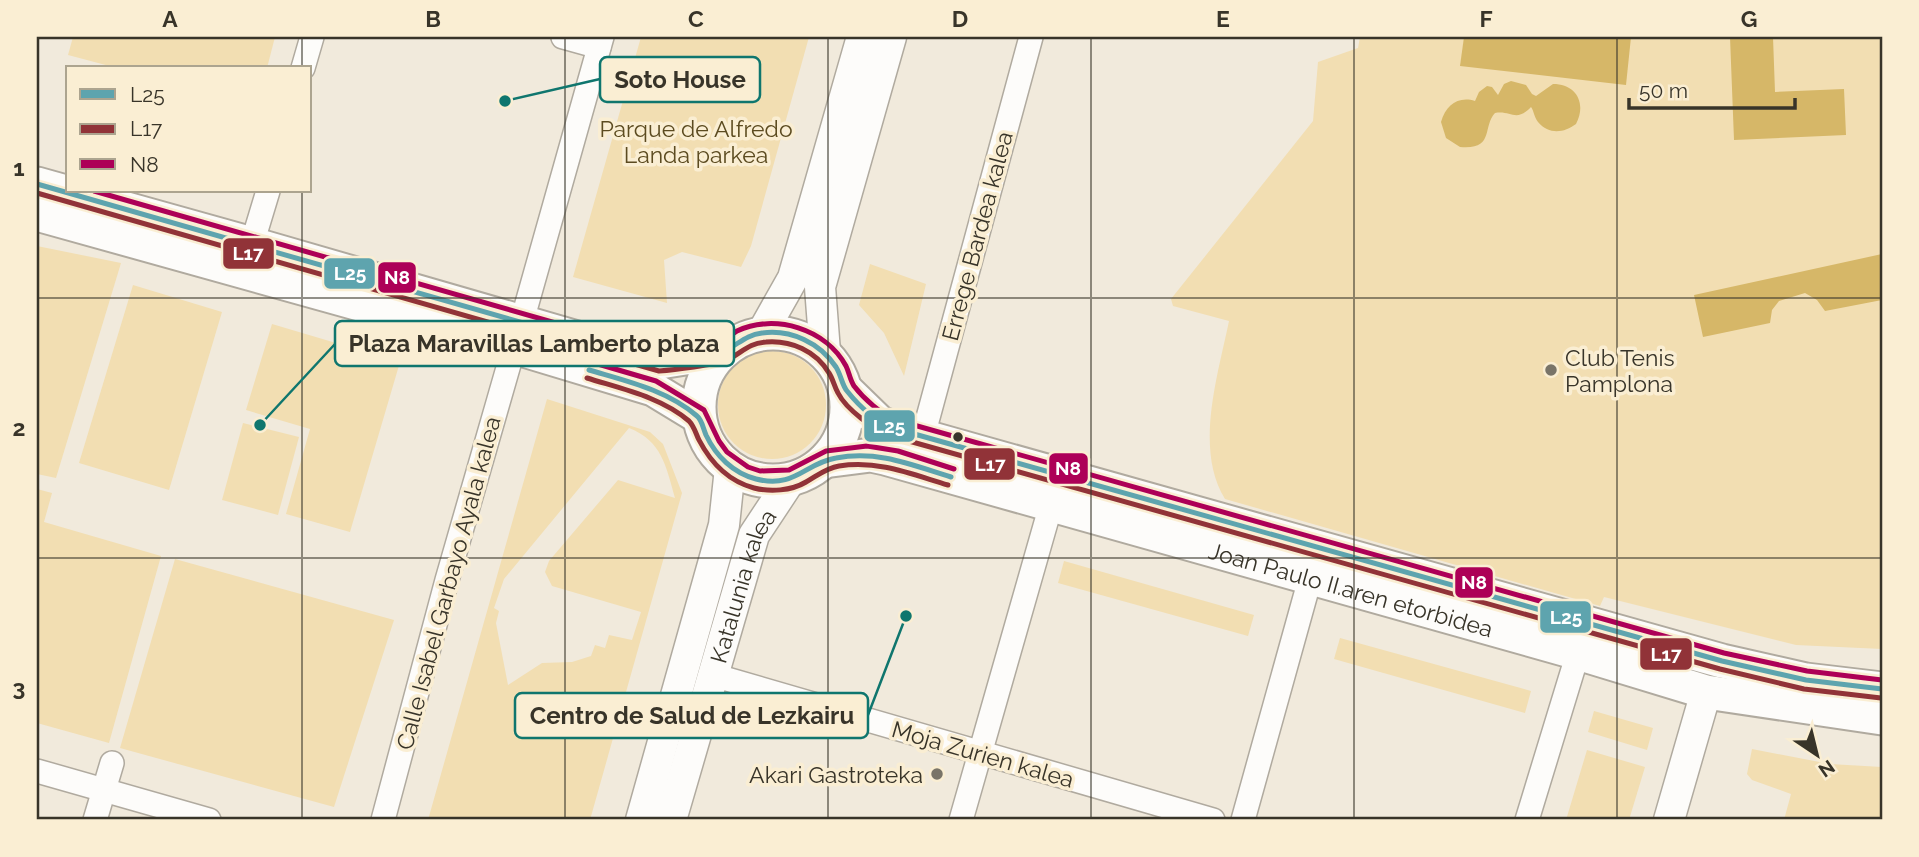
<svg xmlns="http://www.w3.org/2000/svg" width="1919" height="857" font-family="Raleway,sans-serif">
<rect width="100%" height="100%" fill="#f1eadc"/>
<g fill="#f2deb2" fill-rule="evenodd">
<path d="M73 37H275L267 68H117L68 55Z"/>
<path d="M641 37H809L751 246 741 267 682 252 664 260 667 303 573 277Z"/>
<path d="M1360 37H1882V649L1796 645 1604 597 1600 606 1225 499C1194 449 1218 375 1229 321L1173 306 1171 299 1313 121 1318 62 1358 48Z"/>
<path d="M37 246 121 263 56 478 37 474Z"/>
<path d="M870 264 926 284 904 376 884 333 859 305Z"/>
<path d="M133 285 222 312 169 490 79 463Z"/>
<path d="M272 324 400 362 350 532 286 514 310 429 246 410Z"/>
<circle cx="772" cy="405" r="54"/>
<path d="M547 399 650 432 663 444 682 493 590 820H428ZM629 428C662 441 666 466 675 498L618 480 549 561 545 572 552 586 641 612 632 640 609 635 605 648 595 645 591 656 572 662 542 663 508 685 496 623 499 611 494 608 504 579Z"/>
<path d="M243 423 299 437 278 515 222 500Z"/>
<path d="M37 489 52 493 44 522 161 556 109 743 37 723Z"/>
<path d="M175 559 394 620 334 807 120 748Z"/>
<path d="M1064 561 1254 615 1248 636 1058 583Z"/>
<path d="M1340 638 1531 691 1525 713 1334 659Z"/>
<path d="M1594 711 1653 728 1647 750 1588 732Z"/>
<path d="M1752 749 1830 764 1882 767V820H1784L1791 794 1752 780 1747 774Z"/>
<path d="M1587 750 1645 767 1629 820H1566Z"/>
</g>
<g fill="#d6b768">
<path d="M1464 37H1631L1626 85 1460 66Z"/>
<path d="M1730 37H1773L1775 92 1844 89 1846 135 1734 140Z"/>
<path d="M1511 81 1526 85 1532 94 1536 96 1553 84C1576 84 1587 103 1576 124 1564 133 1549 135 1538 122 1534 117 1534 111 1531 107 1516 123 1511 110 1495 113 1482 127 1495 150 1460 147L1446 138 1441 122C1446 105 1458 96 1475 101L1479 92 1487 86 1492 87 1498 95 1504 84Z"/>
<path d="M1882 254V300L1825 311 1817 300 1805 293 1779 301 1772 310 1770 323 1703 337 1694 295Z"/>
</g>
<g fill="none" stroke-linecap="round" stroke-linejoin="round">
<g stroke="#b0aa9f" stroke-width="26">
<g id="minor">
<path d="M563 37 599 47"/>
<path d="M303 68 312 37"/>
<path d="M252 244 268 191"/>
<path d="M522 321 602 37"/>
<path d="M923 436 1031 37"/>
<path d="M713 675 1213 820"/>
<path d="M37 771 209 820"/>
<path d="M95 820 112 763"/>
<path d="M383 820 447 580 514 347"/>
<path d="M961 820 1051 505"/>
<path d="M1243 820 1310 579"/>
<path d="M1527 820 1578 653"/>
</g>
</g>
<g stroke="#b0aa9f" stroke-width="33">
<g id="tertiary">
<path d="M762 333 793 278 862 37"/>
<path d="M825 352 820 287 891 37"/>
<path d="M641 820 724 525 730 468"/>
<path id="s1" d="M671 820 754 535 791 479"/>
<path d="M1669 820 1706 692"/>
</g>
</g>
<g stroke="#b0aa9f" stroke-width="37">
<g id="secondary">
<path d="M37 184 252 244 660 362 723 352"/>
<path d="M37 214 514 347 653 389 699 417"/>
<circle cx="773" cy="407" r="74"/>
<path d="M846 390 880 423 893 428 1722 661 1806 680 1882 689"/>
<path id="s2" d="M824 461 871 455 885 458 1578 653 1706 692 1882 718"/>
</g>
</g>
<use href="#minor" stroke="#fdfcfa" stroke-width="23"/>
<use href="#tertiary" stroke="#fdfcfa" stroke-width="30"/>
<use href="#secondary" stroke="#fdfcfa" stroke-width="33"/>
<g stroke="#faeed3" stroke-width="10">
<g id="bus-1">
<path d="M37 184 660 362C676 359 710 358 724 351 738 345 745 335 762 333 791 329 820 343 836 367 841 375 842 385 847 391 859 406 876 421 893 428L1722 661 1806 680 1882 689"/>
<path d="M589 370C626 381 667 390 697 416 702 420 703 428 706 435 716 456 733 473 756 479 795 489 805 463 836 458 878 450 912 465 951 477"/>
</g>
</g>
<g stroke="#faeed3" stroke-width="10">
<g id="bus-2">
<path d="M37 193 659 371C673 370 715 365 727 360 742 353 748 343 766 342 791 340 816 351 829 373 833 379 834 386 838 393 846 409 874 430 891 436L1720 669 1804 689 1881 698"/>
<path d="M587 378C622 389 661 397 689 421 694 426 696 434 699 440 711 463 728 481 754 488 770 492 791 491 806 482 817 476 826 468 839 466 879 460 911 474 948 485"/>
</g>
</g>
<g stroke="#faeed3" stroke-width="10">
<g id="bus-3">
<path d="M94 191 661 353C676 351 706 349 720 344 726 341 731 334 737 331 775 313 826 329 846 366 849 372 850 380 854 386 864 399 881 414 896 420L1724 653 1807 671 1882 680"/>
<path d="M591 362 656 381 704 410 719 441 727 452 748 467 760 471 789 470 826 451 867 446 898 451 954 469"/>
</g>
</g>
<use href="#bus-1" stroke="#5ea4ae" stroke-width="5"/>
<use href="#bus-2" stroke="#913338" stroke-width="5"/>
<use href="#bus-3" stroke="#ad0057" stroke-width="5"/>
</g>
<path fill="none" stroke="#383429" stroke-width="2" stroke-opacity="0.55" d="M302 37V68M565 37V820M828 37V820M1091 37V820M1354 37V820M1617 37V820M302 191V820M37 298H1882M37 558H1882"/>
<g fill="#797468" stroke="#faeed3" stroke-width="2.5">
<circle cx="1551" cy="370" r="7"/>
<circle cx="937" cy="774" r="7"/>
</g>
<circle fill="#383429" stroke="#faeed3" stroke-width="2.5" cx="958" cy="437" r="6"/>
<g text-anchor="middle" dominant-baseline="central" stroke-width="7" stroke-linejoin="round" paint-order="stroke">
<g font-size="23" fill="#5c4b20" stroke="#faeed3">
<text x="696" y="128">Parque de Alfredo<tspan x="696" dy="26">Landa parkea</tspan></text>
</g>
<g font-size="23" fill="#383429" stroke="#faeed3">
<text transform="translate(977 236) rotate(-75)">Errege Bardea kalea</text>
<text transform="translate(448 583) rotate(-75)">Calle Isabel Garbayo Ayala kalea</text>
<text stroke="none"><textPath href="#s1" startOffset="245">Katalunia kalea</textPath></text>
<text stroke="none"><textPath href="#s2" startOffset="546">Joan Paulo II.aren etorbidea</textPath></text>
<text transform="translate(983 754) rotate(16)">Moja Zurien kalea</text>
</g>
<g font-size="23" fill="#383429" stroke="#faeed3" text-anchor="start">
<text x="1565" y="357">Club Tenis<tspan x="1565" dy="26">Pamplona</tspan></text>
<text x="923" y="774" text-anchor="end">Akari Gastroteka</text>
</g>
</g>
<path fill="none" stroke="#0f766e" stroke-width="2.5" d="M505 101L600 79M260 425L335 344M906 616L868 715"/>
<g fill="#0f766e" stroke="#faeed3" stroke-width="2.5">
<circle cx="505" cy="101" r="7"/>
<circle cx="260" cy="425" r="7"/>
<circle cx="906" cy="616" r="7"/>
</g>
<g fill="#faeed3" stroke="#0f766e" stroke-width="2.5">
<rect x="600" y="57" width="160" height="45" rx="7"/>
<rect x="335" y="321" width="399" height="45" rx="7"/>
<rect x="515" y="693" width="353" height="45" rx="7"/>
</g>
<g font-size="24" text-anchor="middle" font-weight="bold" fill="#383429">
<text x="680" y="88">Soto House</text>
<text x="534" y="352">Plaza Maravillas Lamberto plaza</text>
<text x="692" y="724">Centro de Salud de Lezkairu</text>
</g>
<g stroke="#faeed3" stroke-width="2.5">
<rect x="222" y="237" width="53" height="33" rx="7" fill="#913338"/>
<rect x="323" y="257" width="53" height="33" rx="7" fill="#5ea4ae"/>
<rect x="377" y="261" width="40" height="33" rx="7" fill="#ad0057"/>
<rect x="863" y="409" width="53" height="34" rx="7" fill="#5ea4ae"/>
<rect x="963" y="447" width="53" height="34" rx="7" fill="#913338"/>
<rect x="1048" y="452" width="41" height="33" rx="7" fill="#ad0057"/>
<rect x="1454" y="566" width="40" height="33" rx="7" fill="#ad0057"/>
<rect x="1539" y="600" width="53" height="34" rx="7" fill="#5ea4ae"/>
<rect x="1639" y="637" width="54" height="34" rx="7" fill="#913338"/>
</g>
<g font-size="19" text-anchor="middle" font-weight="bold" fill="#fff">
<text x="248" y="260">L17</text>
<text x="350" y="280">L25</text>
<text x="397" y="284">N8</text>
<text x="889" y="433">L25</text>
<text x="990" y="471">L17</text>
<text x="1068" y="475">N8</text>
<text x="1474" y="589">N8</text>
<text x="1566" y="624">L25</text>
<text x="1666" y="661">L17</text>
</g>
<rect width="1919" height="857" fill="none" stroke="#faeed3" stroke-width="77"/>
<rect x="66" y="66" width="245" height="126" fill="#faeed3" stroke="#aca48f" stroke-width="2"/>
<rect x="80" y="89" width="35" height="10" fill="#5ea4ae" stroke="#aca48f" stroke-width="2"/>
<text x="130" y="102" font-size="21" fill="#383429">L25</text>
<rect x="80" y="124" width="35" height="10" fill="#913338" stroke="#aca48f" stroke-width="2"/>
<text x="130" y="136" font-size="21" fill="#383429">L17</text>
<rect x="80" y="159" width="35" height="10" fill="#ad0057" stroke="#aca48f" stroke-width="2"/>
<text x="130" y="172" font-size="21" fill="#383429">N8</text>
<g transform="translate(1817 755) rotate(145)" stroke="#faeed3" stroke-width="5" paint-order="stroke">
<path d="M0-5L12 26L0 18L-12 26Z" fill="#383429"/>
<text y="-10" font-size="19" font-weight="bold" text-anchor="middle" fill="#383429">N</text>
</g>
<path d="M1629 98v10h166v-10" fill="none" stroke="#383429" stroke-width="3.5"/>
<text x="1639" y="98" font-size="21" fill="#383429" stroke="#faeed3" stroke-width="5" paint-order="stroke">50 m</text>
<rect x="38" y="38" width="1843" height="780" fill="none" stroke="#383429" stroke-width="2.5"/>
<g font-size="23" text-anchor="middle" font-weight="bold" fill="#383429">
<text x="170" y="27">A</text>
<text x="433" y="27">B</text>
<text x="696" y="27">C</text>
<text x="960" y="27">D</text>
<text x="1223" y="27">E</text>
<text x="1486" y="27">F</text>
<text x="1749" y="27">G</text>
<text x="19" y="176">1</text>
<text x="19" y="436">2</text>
<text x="19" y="696">3</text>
</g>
</svg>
